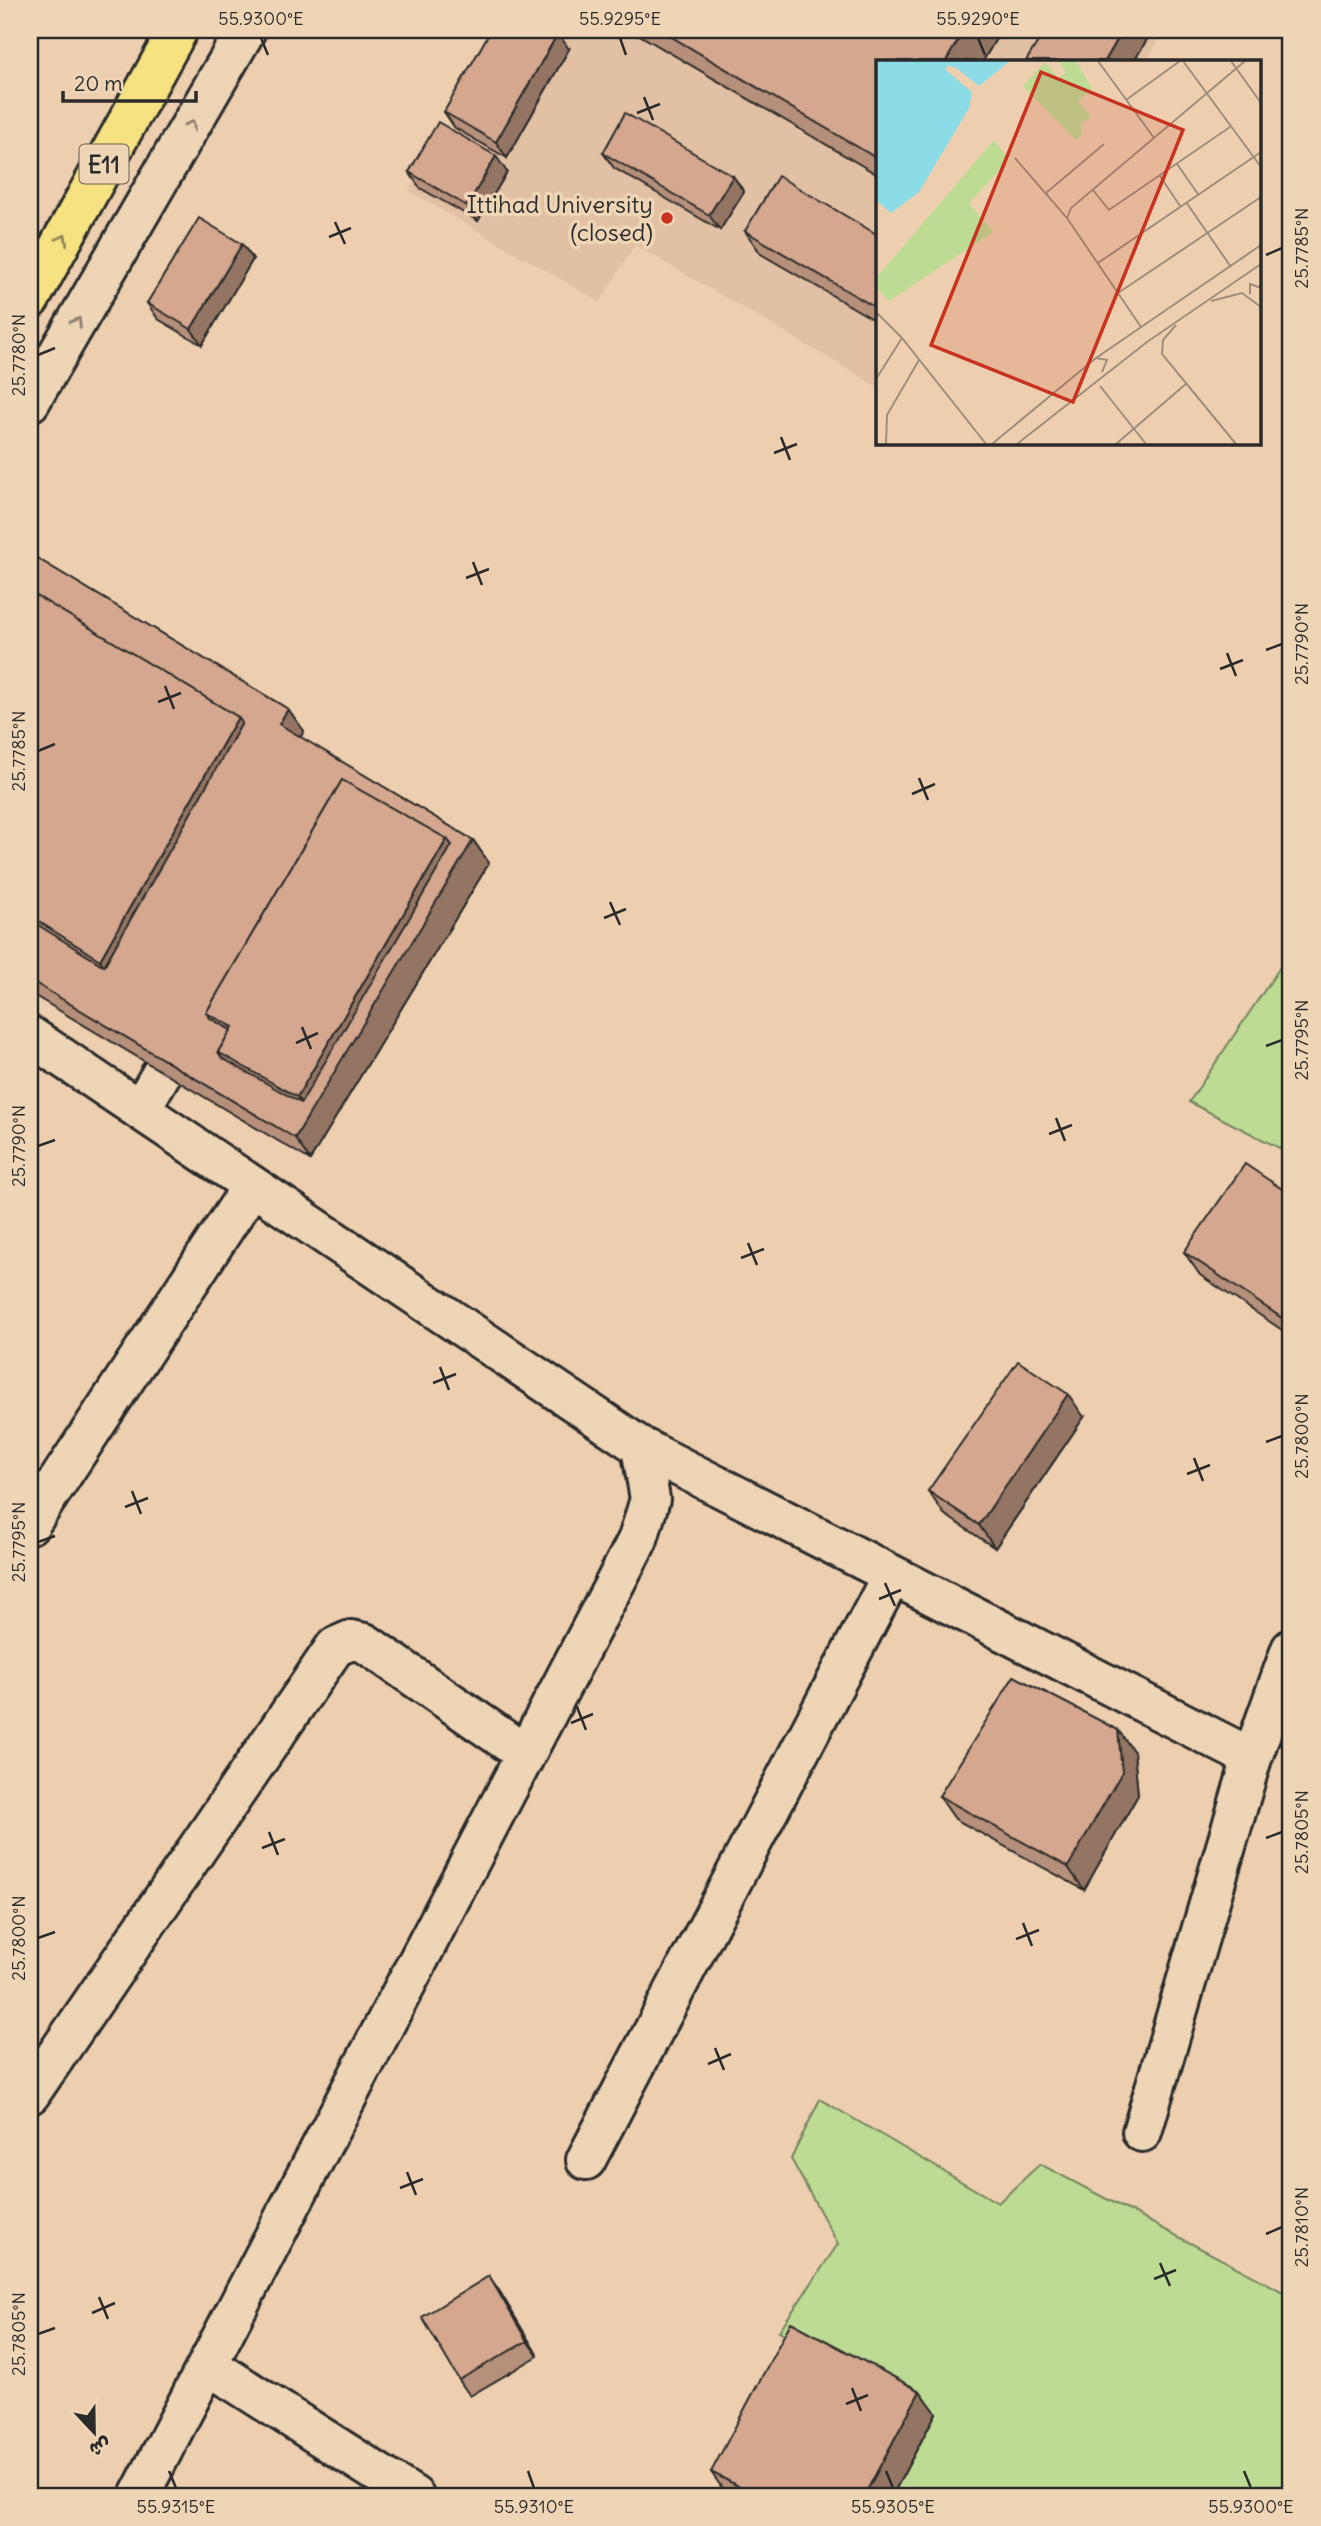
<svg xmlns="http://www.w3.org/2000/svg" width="1321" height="2526" font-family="Delius,'Playpen Sans Arabic',sans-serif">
<rect width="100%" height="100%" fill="#edcfb0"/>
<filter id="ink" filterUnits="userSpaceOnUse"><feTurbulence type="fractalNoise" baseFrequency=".0143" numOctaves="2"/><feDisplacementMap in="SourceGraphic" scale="14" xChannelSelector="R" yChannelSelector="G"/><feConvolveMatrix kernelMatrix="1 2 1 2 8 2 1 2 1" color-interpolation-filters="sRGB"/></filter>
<g filter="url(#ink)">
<path fill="#e2c0a4" d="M504 30H1164L1146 61H878V387L635 245 600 302 409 191Z"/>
<g fill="#bddb93" stroke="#74835f" stroke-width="2">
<path d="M1291 951V1154L1189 1102Z"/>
<path d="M820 2099 998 2203 1040 2164 1291 2296V2496H892L936 2413 779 2331 838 2244 791 2159Z"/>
</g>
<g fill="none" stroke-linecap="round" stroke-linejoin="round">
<g stroke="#2b2b2b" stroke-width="44">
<g id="minor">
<path d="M30 402 246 30"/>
<path d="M30 1036 641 1447 1252 1758"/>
<path d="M140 1110 188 1028"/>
<path d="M30 1524 252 1186"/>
<path d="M30 2094 335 1647 351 1640 365 1643 525 1754"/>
<path d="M1142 2132 1252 1758 1291 1649"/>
<path d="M586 2160 892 1575"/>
<path d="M208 2365 414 2496"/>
<path d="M139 2496 638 1539 650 1499 641 1447"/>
</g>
</g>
<g stroke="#2b2b2b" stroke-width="44">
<path id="major" d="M30 299 178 30"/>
</g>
<use href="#minor" stroke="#eed5b6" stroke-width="38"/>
<use href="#major" stroke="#f6e281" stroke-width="38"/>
</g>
<g fill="#b6907a" stroke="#2b2b2b" stroke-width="2">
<path d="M631 30H1001L983 61H878V175Z"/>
<path d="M569 49 507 158 455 128 444 112Z"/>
<path d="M603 153 733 176 744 192 720 230 614 168Z"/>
<path d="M409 172H507L478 221 420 188Z"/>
<path d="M745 231 878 235V322L761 254Z"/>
<path d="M242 244 253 259 202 345 158 319 147 303Z"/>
<path d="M30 554 288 709 304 731 300 737 473 840 489 863 310 1160 30 993Z"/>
<path d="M1291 1195V1336L1200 1275 1184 1252Z"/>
<path d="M1084 1417 995 1548 944 1514 928 1491Z"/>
<path d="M1118 1730 1134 1752 1138 1795 1084 1890 955 1819 939 1796Z"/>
<path d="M489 2276 500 2292 538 2356 470 2396 459 2380Z"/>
<path d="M920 2391 936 2413 892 2496H730L727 2495 711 2472Z"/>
</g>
<g fill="#947563" stroke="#2b2b2b" stroke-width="2">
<path d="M964 30H1001L983 61H946Z"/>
<path d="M1123 30H1153L1134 61H1105Z"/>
<path d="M558 33 569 49 507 158 496 142Z"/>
<path d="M496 156 507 172 478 221 467 206Z"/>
<path d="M733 176 744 192 720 230 709 215Z"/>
<path d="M242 244 253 259 202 345 191 329Z"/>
<path d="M288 709 304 731 295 747 279 724Z"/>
<path d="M238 717 258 746 120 989 100 960Z"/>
<path d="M447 839 473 840 489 863 310 1160 295 1138 309 1114 297 1097Z"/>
<path d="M1068 1394 1084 1417 995 1548 979 1525Z"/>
<path d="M1118 1730 1134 1752 1138 1795 1084 1890 1068 1867Z"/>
<path d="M489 2276 500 2292 538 2356 527 2341Z"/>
<path d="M920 2391 936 2413 892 2496H864Z"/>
</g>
<g fill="#d4a78e" stroke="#2b2b2b" stroke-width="2" fill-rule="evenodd">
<path d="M491 30H552L558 33 496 142 444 112Z"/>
<path d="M660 30H964L946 61H878V159Z"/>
<path d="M1045 30H1123L1105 61H1026Z"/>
<path d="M625 113 733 176 709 215 603 153Z"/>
<path d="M438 122 496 156 467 206 409 172Z"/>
<path d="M778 176 878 235V309L745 231Z"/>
<path d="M199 218 242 244 191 329 147 303Z"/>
<path d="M30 554 288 709 279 724 473 840 295 1138 30 980V920L104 966 242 723 238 717 30 592ZM342 780 447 839 452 845 301 1103 222 1058 218 1052 231 1030 211 1019 206 1013Z"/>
<path d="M30 592 238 717 100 960 30 916Z"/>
<path d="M342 780 447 839 297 1097 218 1052 233 1027 206 1013Z"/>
<path d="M1245 1164 1291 1195V1324L1184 1252Z"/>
<path d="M1018 1361 1068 1394 979 1525 928 1491Z"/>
<path d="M1014 1676 1118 1730 1122 1772 1068 1867 939 1796Z"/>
<path d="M489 2276 527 2341 459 2380 422 2317Z"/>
<path d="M791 2322 920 2391 864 2496H757L711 2472Z"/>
</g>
<defs><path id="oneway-chevron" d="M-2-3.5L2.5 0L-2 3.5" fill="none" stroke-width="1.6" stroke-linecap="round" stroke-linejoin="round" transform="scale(1.75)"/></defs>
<g stroke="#8c8070">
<use href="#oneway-chevron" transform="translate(191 125) rotate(-60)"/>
<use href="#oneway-chevron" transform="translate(77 322) rotate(-60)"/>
</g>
<use stroke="#908656" href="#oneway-chevron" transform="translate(63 239) rotate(-61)"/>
</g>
<path fill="none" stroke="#2b2b2b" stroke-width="2.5" d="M261 38 268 55M620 38 626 55M978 38 985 55M644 97 653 120M637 113 660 104M335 222 345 244M329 237 351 228M1266 255 1282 248M38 355 55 348M781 437 790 460M774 453 797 444M473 562 482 585M466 578 489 569M1266 650 1282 644M1227 653 1236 676M1220 669 1243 660M165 686 174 709M158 702 181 693M38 751 55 744M919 778 928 800M912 794 935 784M610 902 620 925M604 918 626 909M302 1027 311 1049M296 1043 318 1033M1266 1046 1282 1040M1056 1118 1065 1141M1049 1134 1072 1125M38 1146 55 1140M748 1243 757 1265M741 1258 764 1249M440 1367 449 1390M433 1383 456 1374M1266 1442 1282 1436M1194 1458 1203 1481M1187 1474 1210 1465M132 1491 141 1514M125 1507 148 1498M38 1542 55 1536M885 1583 895 1606M879 1599 901 1590M577 1707 586 1730M571 1723 593 1714M269 1832 278 1855M1266 1838 1282 1832M262 1848 285 1839M1023 1923 1032 1946M38 1938 55 1932M1016 1939 1039 1930M715 2048 724 2070M708 2064 731 2054M407 2172 416 2195M400 2188 423 2179M1266 2234 1282 2227M1160 2263 1170 2286M1154 2279 1176 2270M99 2297 108 2319M92 2313 115 2303M38 2334 55 2328M852 2388 861 2411M846 2404 868 2395M169 2471 176 2488M528 2471 534 2488M886 2471 893 2488M1244 2471 1251 2488"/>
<circle fill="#c8321e" stroke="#eed5b6" stroke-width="2.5" cx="667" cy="218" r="7"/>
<g text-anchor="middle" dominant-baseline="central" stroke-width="7" stroke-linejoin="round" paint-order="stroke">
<rect fill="#eed5b6" stroke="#665e55" stroke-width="2" x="79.5" y="144.5" width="49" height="39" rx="5"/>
<g font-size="23" font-weight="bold" fill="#2b2b2b">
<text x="104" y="164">E11</text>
</g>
<g font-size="24" fill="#2b2b2b" stroke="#eed5b6" text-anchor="end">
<text x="653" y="204">Ittihad University<tspan x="653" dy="28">(closed)</tspan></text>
</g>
</g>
<g transform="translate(876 60)">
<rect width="385" height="385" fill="#edcfb0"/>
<path d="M183 1H200L216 29 202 41 215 57 205 64 206 75 200 80 147 26 169 2 182 18 190 13ZM118 80 133 100 93 143 117 172 13 241 0 227V218Z" fill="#bddb93"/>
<path d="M0 1H134L103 26 80 8 70 10 96 32 93 48 43 132 15 153 0 140Z" fill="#8bdce6"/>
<path d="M71 5 80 8 105 29 77 10 99 35 70 10Z" fill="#edcfb0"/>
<path fill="none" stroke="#9f8d7b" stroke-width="2" d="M222 1 278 78M307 1 385 107M355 1 385 43M250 40 304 1M139 98 191 158 265 267M301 104 322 134M284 116 304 146M217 130 233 150 354 67M170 133 228 84M310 142 355 207M191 158 195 148 369 1M222 203 385 92M242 233 385 137M374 234V224L385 228M335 241 366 233 385 247M0 252 26 278 110 384M300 265 287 280 286 294 360 384M220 298 231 300 226 312M0 319 26 278M224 326 270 384M10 384 11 355 43 300M116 384 220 298 385 185M141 384 271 282 385 204M240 384 311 323"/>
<path fill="#c8321e" fill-opacity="0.15" stroke="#c8321e" stroke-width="3.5" d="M165 12 307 70 197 342 55 285Z"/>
<rect width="385" height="385" fill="none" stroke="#2b2b2b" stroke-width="3.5"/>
</g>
<rect width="1321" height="2526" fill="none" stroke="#eed5b6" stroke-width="77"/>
<g transform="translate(94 2432) rotate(158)" stroke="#eed5b6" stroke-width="5" paint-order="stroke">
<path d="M0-5L12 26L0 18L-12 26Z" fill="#2b2b2b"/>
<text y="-10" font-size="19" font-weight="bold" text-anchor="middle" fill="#2b2b2b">ش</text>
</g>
<path d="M63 91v10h133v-10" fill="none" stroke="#2b2b2b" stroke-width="3.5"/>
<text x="74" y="91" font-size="21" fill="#2b2b2b" stroke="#eed5b6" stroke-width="5" paint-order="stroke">20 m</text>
<rect x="38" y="38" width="1244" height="2450" fill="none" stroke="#2b2b2b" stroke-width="2.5"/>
<g font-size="18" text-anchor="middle" fill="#2b2b2b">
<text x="261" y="25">55.9300°E</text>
<text x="620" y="25">55.9295°E</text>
<text x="978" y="25">55.9290°E</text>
<text transform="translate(1302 248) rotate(-90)" y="6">25.7785°N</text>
<text transform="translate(19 355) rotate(-90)" y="6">25.7780°N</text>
<text transform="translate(1302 644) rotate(-90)" y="6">25.7790°N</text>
<text transform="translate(19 751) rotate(-90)" y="6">25.7785°N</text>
<text transform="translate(1302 1040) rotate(-90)" y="6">25.7795°N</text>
<text transform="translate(19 1146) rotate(-90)" y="6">25.7790°N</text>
<text transform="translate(1302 1436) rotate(-90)" y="6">25.7800°N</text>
<text transform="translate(19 1542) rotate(-90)" y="6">25.7795°N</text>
<text transform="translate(1302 1832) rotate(-90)" y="6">25.7805°N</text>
<text transform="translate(19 1938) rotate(-90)" y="6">25.7800°N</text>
<text transform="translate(1302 2227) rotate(-90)" y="6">25.7810°N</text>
<text transform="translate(19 2334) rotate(-90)" y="6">25.7805°N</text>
<text x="176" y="2513">55.9315°E</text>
<text x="534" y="2513">55.9310°E</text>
<text x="893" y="2513">55.9305°E</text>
<text x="1251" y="2513">55.9300°E</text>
</g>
</svg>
